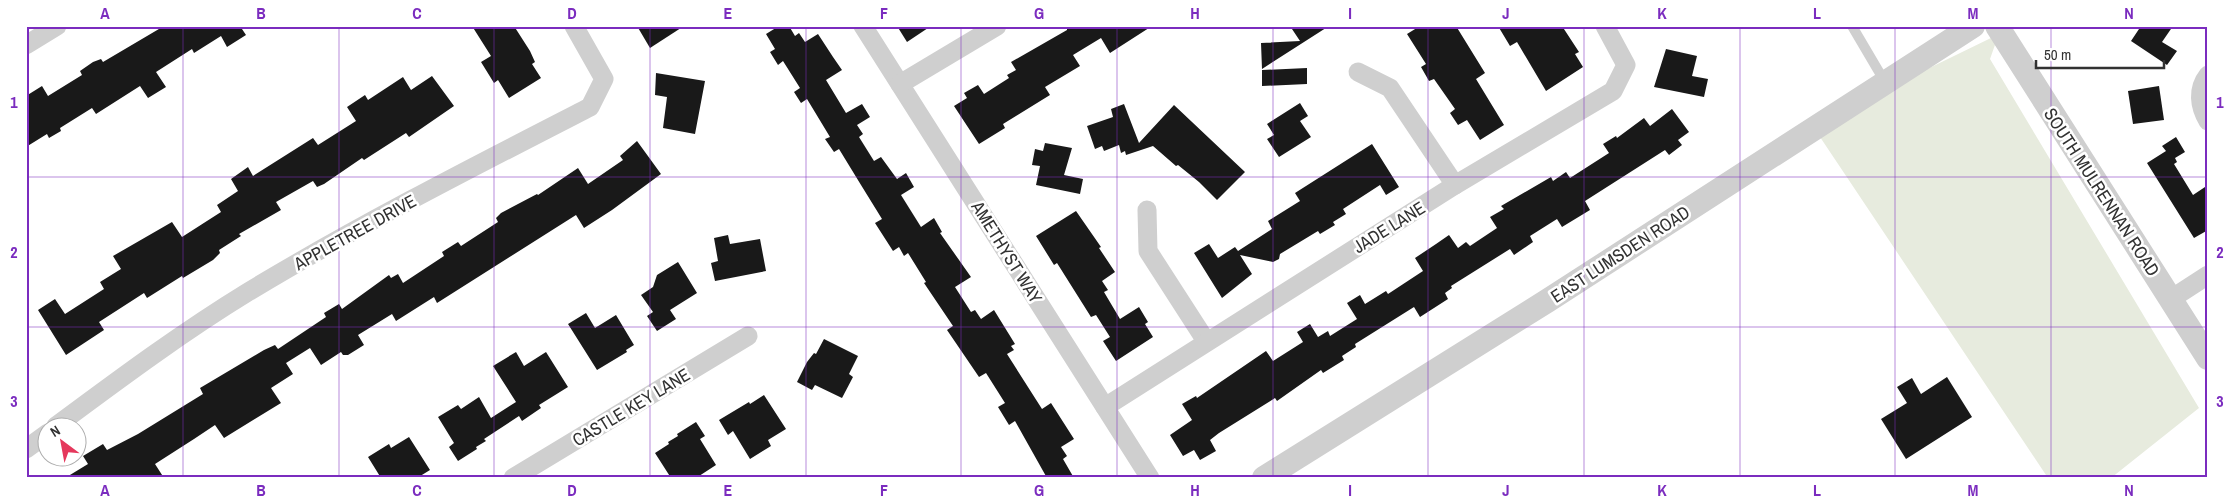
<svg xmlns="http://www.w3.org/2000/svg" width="2234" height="504" font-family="'Archivo Narrow',sans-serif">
<rect width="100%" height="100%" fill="#fff"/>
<path fill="#e7ebde" d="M1993 37 1996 42 1990 59 2199 408 2111 478H2048L1820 137 1917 74Z"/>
<g fill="#191919">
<path d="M164 26H240L246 35 227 47 221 36 194 53 192 49 156 72 166 87 148 98 140 86 96 114 92 108 60 128 61 131 49 138 47 134 26 147V96L42 86 48 96 82 75 80 71 93 62 101 59 103 62Z"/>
<path d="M472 26H514L530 51 535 62 532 64 541 78 509 98 498 80 494 83 481 62 491 56Z"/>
<path d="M637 26H684L650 48Z"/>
<path d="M779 26H789L795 36 799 33 805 42 818 34 833 57 842 70 826 80 846 113 862 104 870 117 857 125 863 134 859 137 874 161 881 157 897 179 906 173 914 187 901 195 921 227 934 218 942 232 940 233 971 277 955 287 971 312 975 310 981 319 994 310 1015 344 1011 346 1014 350 1007 354 1042 409 1051 403 1074 439 1061 447 1067 456 1063 459 1074 478H1047L1015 421 1009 425 998 407 1005 403 986 373 979 377 947 330 953 326 924 283 926 282 908 253 904 256 899 247 893 251 875 223 882 219 861 185 839 149 834 152 825 139 830 137 807 99 801 103 794 92 800 88 783 61 778 65 770 52 775 49 766 34Z"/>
<path d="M897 26H931L907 42Z"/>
<path d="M1067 26H1152L1110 53 1101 38 1073 55 1080 66 1045 87 1050 95 1003 124 1005 128 979 144 954 106 967 98 964 93 978 85 984 94 1009 78 1007 75 1016 70 1011 62 1067 30Z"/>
<path d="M1290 26H1329L1262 69 1261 43 1300 41Z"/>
<path d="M1420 26H1456L1485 73 1476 79 1504 125 1480 140 1467 120 1458 125 1450 113 1455 109 1434 79 1429 81 1421 67 1426 64 1407 34Z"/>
<path d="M1498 26H1562L1579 52 1575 54 1583 67 1546 91 1517 42 1510 46Z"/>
<path d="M2141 26H2173L2162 42 2177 51 2167 65 2131 41Z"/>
<path d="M1666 49 1697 56 1692 76 1708 79 1704 97 1654 87Z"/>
<path d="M1307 68V84L1262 86V70Z"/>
<path d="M656 73 705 81 695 134 663 128 667 97 655 95Z"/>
<path d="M432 76 454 106 409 137 406 133 364 160 362 158 324 184 317 187 313 181 276 202 281 210 239 234 241 236 219 250 220 253 213 260 183 278 182 276 147 298 144 293 99 322 104 330 66 355 38 310 55 299 65 314 104 289 100 282 121 269 113 256 172 222 182 237 221 212 217 205 238 191 231 179 248 167 253 176 313 138 318 145 356 121 347 107 365 95 368 100 403 77 411 90Z"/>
<path d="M2159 86 2164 120 2133 124 2128 91Z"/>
<path d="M1300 103 1308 116 1300 121 1311 137 1279 157 1267 139 1274 135 1267 124Z"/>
<path d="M1124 104 1139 143 1174 105 1245 172 1217 200 1199 182 1178 165 1176 166 1153 146 1126 155 1125 151 1121 153 1119 145 1104 151 1102 146 1095 149 1087 126 1113 117 1111 109Z"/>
<path d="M1672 109 1689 132 1678 140 1682 145 1669 155 1665 150 1585 201 1590 210 1562 227 1557 219 1530 236 1533 242 1514 255 1510 249 1451 286 1452 288 1445 293 1448 299 1420 317 1414 307 1355 344 1356 347 1342 356 1344 360 1323 373 1321 370 1277 401 1275 398 1219 433 1210 440 1216 451 1200 460 1194 450 1183 456 1170 435 1192 420 1182 404 1196 396 1197 398 1266 351 1273 361 1303 342 1297 332 1310 324 1318 337 1328 331 1330 336 1357 319 1347 303 1360 295 1365 304 1386 291 1388 294 1423 271 1415 258 1436 244 1449 235 1458 248 1466 242 1470 246 1497 228 1490 217 1504 209 1501 206 1551 177 1553 181 1566 172 1570 178 1609 153 1603 144 1616 136 1617 138 1644 118 1650 126Z"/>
<path d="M2176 137 2185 152 2175 158 2177 162 2174 164 2193 195 2208 185V230L2194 238 2147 163 2166 151 2162 146Z"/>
<path d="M637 141 661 174 612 210 584 228 576 215 437 303 434 297 396 321 392 314 358 335 364 345 348 355H343L341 352 321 365 310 348 286 363 293 374 271 388 281 403 224 438 215 425 194 439 155 464 164 478H65L88 464 83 456 103 444 107 450 138 434 203 394 200 388 264 350 275 345 278 349 326 317 324 313 339 304 342 309 389 275 391 278 398 274 403 283 444 256 442 252 458 242 461 246 498 222 496 218 501 213 537 194 538 195 578 168 588 184 623 160 620 156Z"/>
<path d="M1045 143 1072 148 1064 175 1083 179 1080 194 1036 185 1040 166 1032 165 1035 149 1043 151Z"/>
<path d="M1372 144 1399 187 1386 195 1380 185 1343 209 1346 214 1333 222 1335 225 1320 234 1318 231 1280 254 1279 259 1273 262 1240 255 1252 274 1222 298 1194 253 1209 244 1218 258 1235 247 1238 251 1272 229 1268 221 1300 201 1295 193Z"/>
<path d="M1076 211 1101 247 1099 248 1115 272 1102 281 1108 290 1104 292 1120 319 1139 307 1148 322 1145 324 1153 337 1116 361 1103 341 1110 337 1096 315 1091 317 1057 263 1054 265 1036 236Z"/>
<path d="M728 235 730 244 760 239 766 271 715 281 711 263 718 261 714 238Z"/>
<path d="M678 262 697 293 670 310 676 319 657 331 647 316 653 312 641 295 653 287 657 275Z"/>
<path d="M586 313 595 328 616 315 634 345 626 350 627 352 597 370 568 324Z"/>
<path d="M824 339 858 356 849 374 853 377 842 398 815 385 812 390 797 382 807 362 814 353 816 354Z"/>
<path d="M516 352 524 366 546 352 568 387 539 405 541 408 522 421 519 416 484 439 486 441 476 447 477 449 458 461 449 447 454 443 438 417 458 405 461 409 479 397 491 418 516 402 493 366Z"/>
<path d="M1947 377 1972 417 1906 459 1881 419 1907 403 1897 387 1912 378 1921 394Z"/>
<path d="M764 395 786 429 768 440 771 446 750 459 733 431 728 435 719 420 749 402 750 404Z"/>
<path d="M696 422 705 436 700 439 716 465 696 478H671L655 453 669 444 668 442 678 436 677 434Z"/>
<path d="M409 437 430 470 417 478H381L368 457 389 444 391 448Z"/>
</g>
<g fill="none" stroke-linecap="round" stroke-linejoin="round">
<path stroke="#cfcfcf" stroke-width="10" d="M1852 26 1885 82"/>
<g stroke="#cfcfcf" stroke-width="19">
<path d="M863 26 1150 478"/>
<path d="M26 45 57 26"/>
<path d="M1358 72 1390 88 1455 185"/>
<path d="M2208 75C2197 89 2199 106 2208 121"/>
<path d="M900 84 997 26"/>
<path d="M1147 210 1148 251 1206 341"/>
<path d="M2171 299 2208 275"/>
<path d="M1105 407 1455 185 1613 91 1626 65 1605 26"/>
<path d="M56 426C118 380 181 333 248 292 359 225 475 166 590 107L604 79 574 26"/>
<path d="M26 449 48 433"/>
<path d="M513 478 748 336"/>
</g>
<g stroke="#cfcfcf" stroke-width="24">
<path d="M1997 26 2208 358"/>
<path d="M1264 478 1547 301 1973 26"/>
</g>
</g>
<path fill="none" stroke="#7b2cbf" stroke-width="1" stroke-opacity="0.55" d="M183 26V478M339 26V478M494 26V478M650 26V478M806 26V478M961 26V478M1117 26V478M1273 26V478M1428 26V478M1584 26V478M1740 26V478M1895 26V478M2051 26V478M26 177H2208M26 327H2208"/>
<g text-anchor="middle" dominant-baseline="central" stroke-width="5" stroke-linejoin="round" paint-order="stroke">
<g font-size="18" fill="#323232" stroke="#fff">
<text transform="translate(2102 192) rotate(57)">SOUTH MULRENNAN ROAD</text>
<text transform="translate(1389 227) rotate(-32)">JADE LANE</text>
<text transform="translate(355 232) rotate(-29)">APPLETREE DRIVE</text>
<text transform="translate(1007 252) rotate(58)">AMETHYST WAY</text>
<text transform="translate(1620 254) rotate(-33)">EAST LUMSDEN ROAD</text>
<text transform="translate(631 407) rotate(-31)">CASTLE KEY LANE</text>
</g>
</g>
<rect width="2234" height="504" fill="none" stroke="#ffffff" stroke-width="55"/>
<g transform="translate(62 442) rotate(328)"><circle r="24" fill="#ffffff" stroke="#adadad"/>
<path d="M0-4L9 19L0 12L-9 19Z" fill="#e5385c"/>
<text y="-8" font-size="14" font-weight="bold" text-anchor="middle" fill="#323232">N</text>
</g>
<path d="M2036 60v8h128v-8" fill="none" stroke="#323232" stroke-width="2.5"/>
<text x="2044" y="60" font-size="15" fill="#323232" stroke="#ffffff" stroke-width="4" paint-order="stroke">50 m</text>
<rect x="28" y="28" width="2178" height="448" fill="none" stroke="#7b2cbf" stroke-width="2"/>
<g font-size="16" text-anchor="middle" font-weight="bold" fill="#7b2cbf">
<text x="105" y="19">A</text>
<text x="261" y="19">B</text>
<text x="417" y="19">C</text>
<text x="572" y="19">D</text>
<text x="728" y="19">E</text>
<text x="884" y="19">F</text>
<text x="1039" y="19">G</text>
<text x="1195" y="19">H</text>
<text x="1350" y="19">I</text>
<text x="1506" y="19">J</text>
<text x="1662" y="19">K</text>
<text x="1817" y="19">L</text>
<text x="1973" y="19">M</text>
<text x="2129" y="19">N</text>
<text x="14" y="108">1</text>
<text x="2220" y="108">1</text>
<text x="14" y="258">2</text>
<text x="2220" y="258">2</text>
<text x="14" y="407">3</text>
<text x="2220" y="407">3</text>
<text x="105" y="496">A</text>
<text x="261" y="496">B</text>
<text x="417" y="496">C</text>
<text x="572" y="496">D</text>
<text x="728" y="496">E</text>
<text x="884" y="496">F</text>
<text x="1039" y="496">G</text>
<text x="1195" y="496">H</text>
<text x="1350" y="496">I</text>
<text x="1506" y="496">J</text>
<text x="1662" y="496">K</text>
<text x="1817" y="496">L</text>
<text x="1973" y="496">M</text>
<text x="2129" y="496">N</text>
</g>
</svg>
